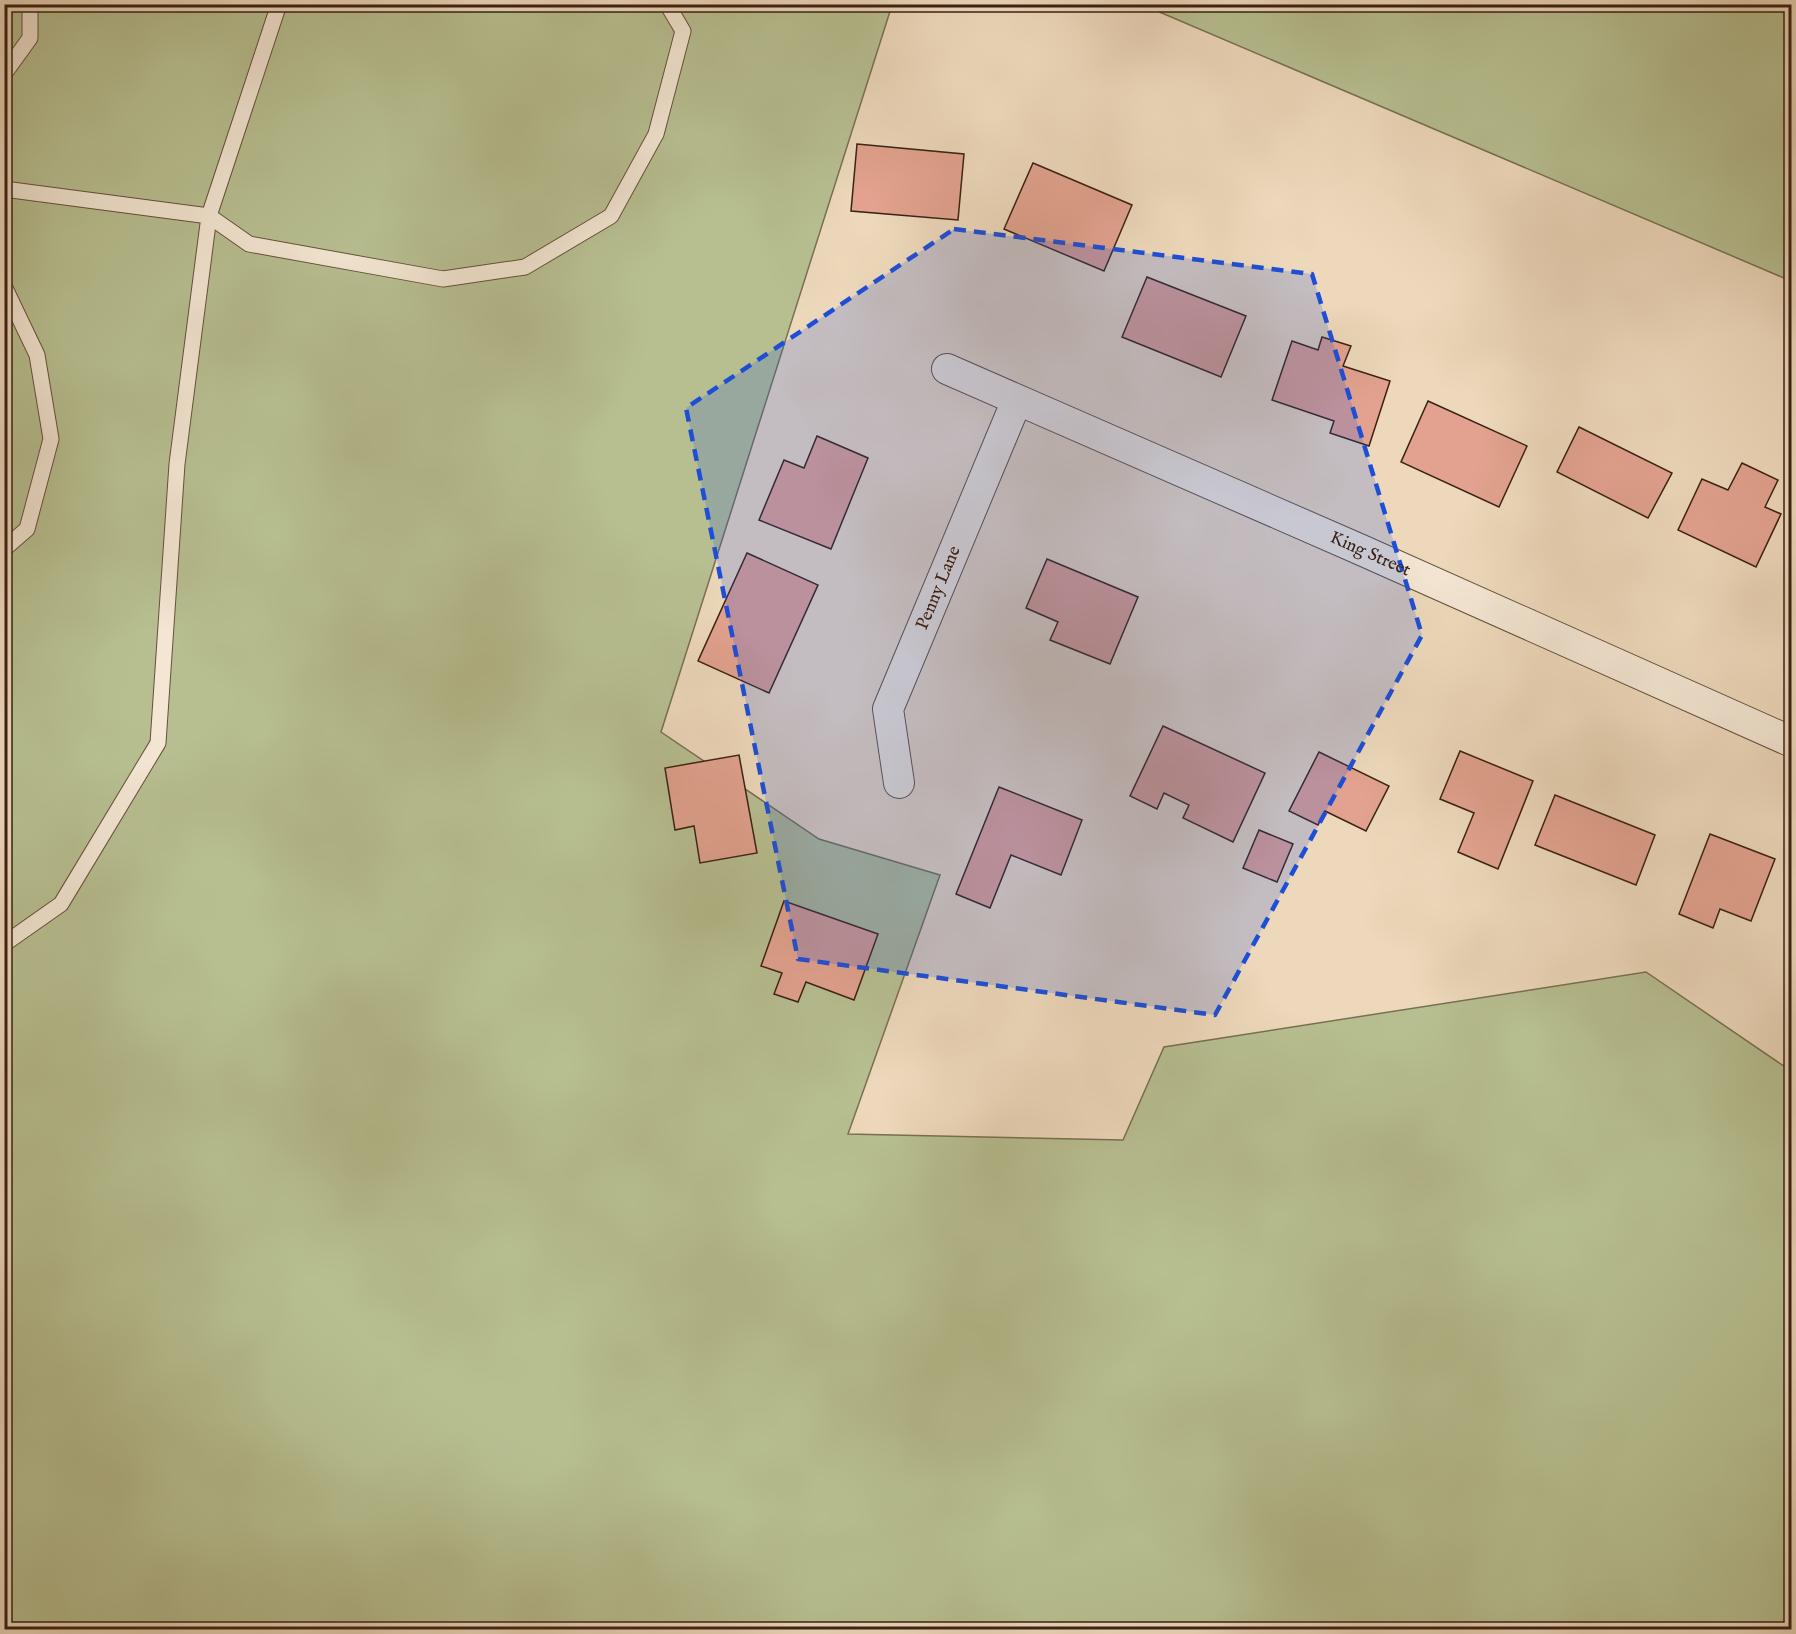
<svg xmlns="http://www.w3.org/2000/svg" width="1796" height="1634" font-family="'IM FELL English',serif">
<rect width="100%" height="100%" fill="#edd8bb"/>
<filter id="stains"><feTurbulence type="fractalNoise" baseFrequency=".00333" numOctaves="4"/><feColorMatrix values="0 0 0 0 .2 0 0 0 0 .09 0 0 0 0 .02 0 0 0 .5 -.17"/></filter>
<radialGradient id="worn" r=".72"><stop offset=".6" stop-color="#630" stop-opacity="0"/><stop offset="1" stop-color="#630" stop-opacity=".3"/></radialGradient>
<g fill="#b7bf91" stroke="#787052" stroke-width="1.5">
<path d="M5 5H892L661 732 819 839 940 875 848 1134 1123 1140 1164 1047 1646 972 1791 1071V1629L5 1630Z"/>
<path d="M1143 5H1791V281Z"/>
</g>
<g fill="#e2a28f" stroke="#392113" stroke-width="1.5">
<path d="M857 144 964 154 958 220 851 211Z"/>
<path d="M1033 163 1132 205 1104 271 1004 229Z"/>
<path d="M1147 277 1246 316 1221 377 1122 337Z"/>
<path d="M1322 337 1351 346 1343 366 1390 381 1369 446 1330 433 1334 421 1272 400 1292 341 1318 350Z"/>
<path d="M1428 401 1527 446 1499 507 1401 462Z"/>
<path d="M1579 427 1672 473 1648 518 1557 472Z"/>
<path d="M817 436 868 458 831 549 759 520 784 460 804 468Z"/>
<path d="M1742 463 1778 480 1765 507 1781 514 1756 567 1678 530 1702 479 1728 490Z"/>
<path d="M747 553 818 585 769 693 698 661Z"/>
<path d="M1047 559 1138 597 1110 664 1050 640 1058 622 1026 608Z"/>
<path d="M1163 726 1265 773 1233 842 1183 818 1189 805 1164 793 1157 809 1130 796Z"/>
<path d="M1460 751 1533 781 1498 869 1458 852 1474 813 1440 799Z"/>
<path d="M1319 752 1389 786 1366 831 1325 811 1318 825 1289 811Z"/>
<path d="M739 755 757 853 700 863 694 826 675 830 665 768Z"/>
<path d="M999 787 1082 820 1061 875 1011 855 990 908 956 894Z"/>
<path d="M1555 795 1655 835 1636 885 1535 845Z"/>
<path d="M1259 830 1293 844 1277 882 1243 868Z"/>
<path d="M1710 834 1775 859 1751 921 1720 909 1713 928 1679 914Z"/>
<path d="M784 901 878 934 854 1000 806 982 798 1002 774 994 782 973 761 966Z"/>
</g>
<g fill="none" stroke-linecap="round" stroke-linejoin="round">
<g stroke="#664f3d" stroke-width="17">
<g id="lane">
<path d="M279 4 209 216 249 244 443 279 525 267 611 216 656 134 683 31 667 4"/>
<path d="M4 74 30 38V4"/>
<path d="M4 189 209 216 177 464 158 743 61 904 4 944"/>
<path d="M4 286 37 355 51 439 27 529 4 549"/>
</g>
</g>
<g stroke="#664f3d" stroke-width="32">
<g id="street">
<path id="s1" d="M947 369 1359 549 1792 742"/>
<path id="s2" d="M899 783 888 709 1017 400"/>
</g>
</g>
<use href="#lane" stroke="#f3e6d3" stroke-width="15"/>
<use href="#street" stroke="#f3e6d3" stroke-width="30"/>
</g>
<path fill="#1d4ed8" fill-opacity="0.2" stroke="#1d4ed8" stroke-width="4.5" stroke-dasharray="12 8" stroke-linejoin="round" d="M954 229 1312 274 1422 635 1215 1015 798 959 686 408Z"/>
<g text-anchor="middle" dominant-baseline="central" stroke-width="4.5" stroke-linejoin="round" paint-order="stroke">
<g font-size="18" fill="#392113" stroke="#f3e6d3">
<text stroke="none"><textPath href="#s1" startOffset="462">King Street</textPath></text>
<text stroke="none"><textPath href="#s2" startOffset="206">Penny Lane</textPath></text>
</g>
</g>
<rect width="1796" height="1634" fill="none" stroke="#edd8bb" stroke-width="24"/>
<rect x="6" y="6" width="1784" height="1622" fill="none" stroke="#392113" stroke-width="3"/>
<rect x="12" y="12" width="1772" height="1610" fill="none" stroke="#392113" stroke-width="1.5"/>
<rect width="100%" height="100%" filter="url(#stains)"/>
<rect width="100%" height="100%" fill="url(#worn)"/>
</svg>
